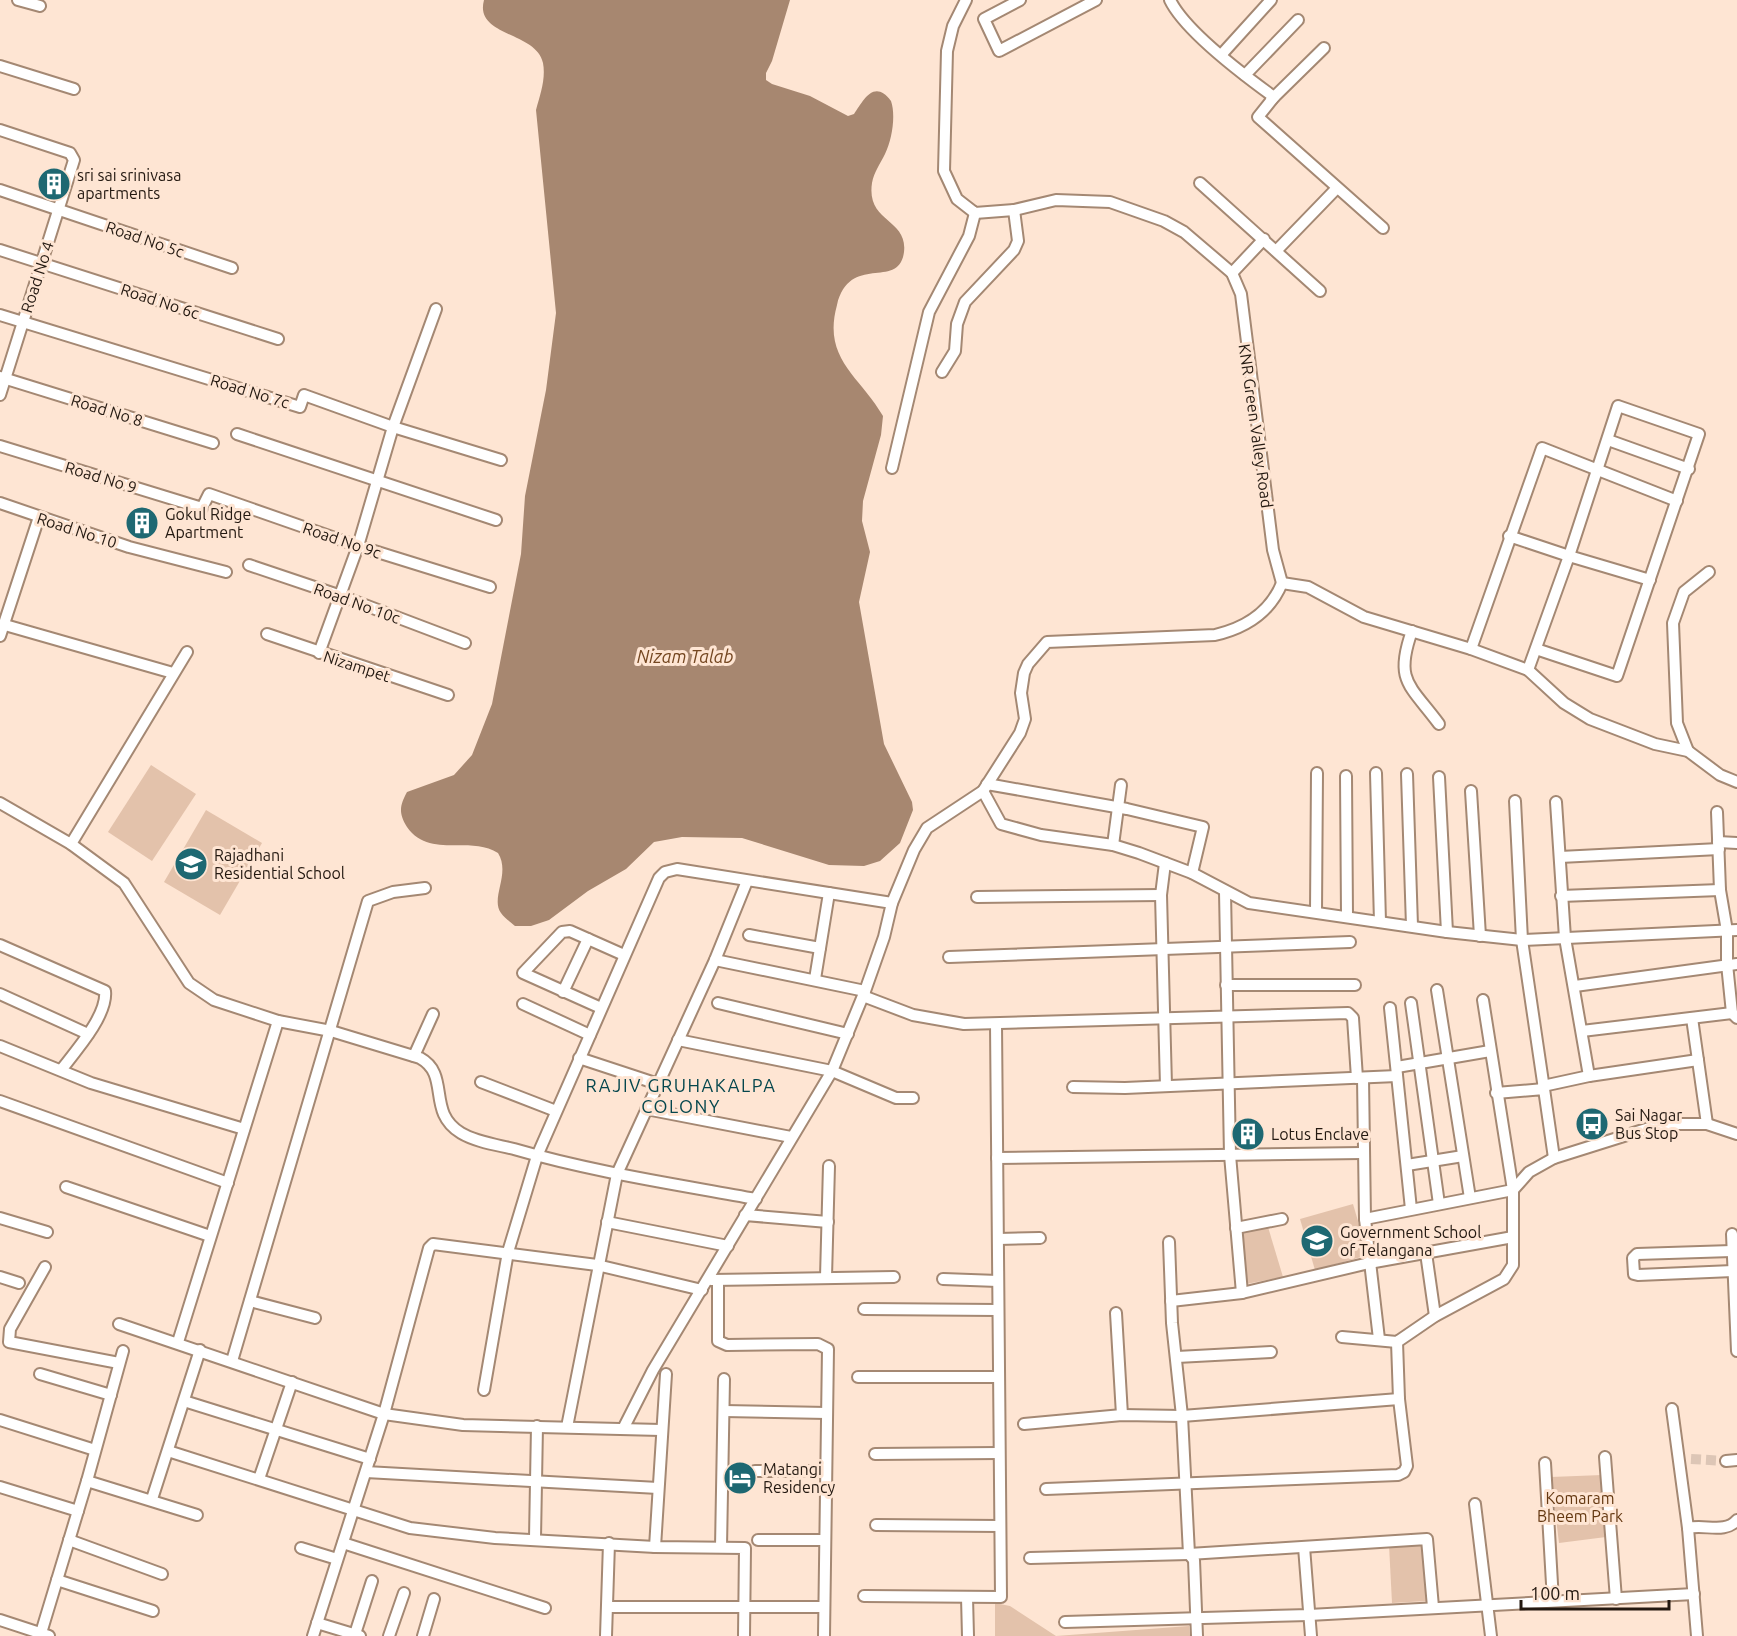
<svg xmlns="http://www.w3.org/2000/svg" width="1737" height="1636" font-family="Ubuntu,sans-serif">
<rect width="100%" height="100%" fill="#fee5d3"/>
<g fill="#e3c2ab">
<path d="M151 765 196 794 152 861 108 832Z"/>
<path d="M206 810 262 843 220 915 164 882Z"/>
<path d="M1353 1204 1368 1255 1315 1270 1300 1219Z"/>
<path d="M1268 1227 1283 1277 1246 1284 1243 1233Z"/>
<path d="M1602 1475 1606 1537 1559 1543 1551 1477Z"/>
<path d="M1422 1543 1426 1601 1392 1603 1389 1545Z"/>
<path d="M995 1603 1010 1606 1056 1636 1189 1626 1190 1636H995Z"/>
</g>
<path fill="#a78770" d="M484 0H790L772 61 766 73V80L772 84 810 96 848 116 854 114C863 101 874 78 891 101 896 115 892 140 885 154 880 164 874 172 872 183 866 223 908 218 904 252 899 291 850 252 837 305 822 359 860 376 883 416L881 435 863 501 862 521 870 552 859 602 884 744 912 802 913 810 900 843 880 861 864 866 829 865 742 838 682 837 654 842 626 869 588 891 549 920 531 926H515C511 922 504 918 501 913 490 898 511 874 498 853 470 835 429 859 407 827 398 813 400 805 407 792L454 775 472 755 492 704 521 554 525 496 546 390 556 313 536 110C540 95 546 79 543 63 536 31 474 37 484 0Z"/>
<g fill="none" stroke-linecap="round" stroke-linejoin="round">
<path stroke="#ddc6b6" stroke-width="10" stroke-dasharray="10 5" stroke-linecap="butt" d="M1691 1459 1726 1461"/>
<g stroke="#a48873" stroke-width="14">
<g id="minor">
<path d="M18 0 40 6"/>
<path d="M966 0 953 26 947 51 944 171 957 199 975 213 1014 210 1056 200 1110 202 1164 221 1184 232 1232 273 1241 294 1273 550 1282 583"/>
<path d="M1020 0 984 19 999 51 1096 0"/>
<path d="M1170 0C1185 31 1245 76 1274 97L1258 117 1383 228"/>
<path d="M1222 54 1271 0"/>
<path d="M0 66 74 89"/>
<path d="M1245 75 1298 20"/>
<path d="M1271 100 1324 48"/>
<path d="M0 130 70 153 74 160 0 395"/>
<path d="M1200 183 1320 291"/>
<path d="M0 190 232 268"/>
<path d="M0 250 278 339"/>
<path d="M1277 250 1336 189"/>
<path d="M1232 273 1264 239"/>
<path d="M0 315 300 407 304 395 393 427 501 460"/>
<path d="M942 372 955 351 957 324 965 302 1014 250 1018 241 1014 210"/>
<path d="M0 377 213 443"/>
<path d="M237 434 496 520"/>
<path d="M1608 440 1689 469"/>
<path d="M0 446 202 508 209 494 358 546 490 587"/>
<path d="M892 468 929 312 969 236 975 213"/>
<path d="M0 503 129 547 226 572"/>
<path d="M1509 536 1569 556 1618 406 1699 434 1617 676 1536 649"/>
<path d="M249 565 341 596 465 643"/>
<path d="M1282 583 1308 587 1364 617 1471 649 1528 670 1564 703 1590 719 1655 744 1688 751 1720 775 1737 782"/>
<path d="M5 625 173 673"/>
<path d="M1412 631C1394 681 1410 685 1439 724"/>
<path d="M267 634 448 695"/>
<path d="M0 636 39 517"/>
<path d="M1471 649 1542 448 1677 501"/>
<path d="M319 653 358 546 393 427 436 309"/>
<path d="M1528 670 1569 556 1650 580"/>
<path d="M1688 751 1677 723 1673 623 1684 592 1709 572"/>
<path d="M1376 773 1380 922"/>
<path d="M1407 774 1412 926"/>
<path d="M1346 776 1347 916"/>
<path d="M1439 777 1447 932"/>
<path d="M987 784 1127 809 1203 827 1192 873"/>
<path d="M983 791 1001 824 1041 835 1113 845 1139 853 1192 873 1249 903 1447 932 1522 940 1737 930"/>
<path d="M1471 791 1480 936"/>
<path d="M1515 801 1522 940 1544 1089"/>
<path d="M1556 802 1565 938 1589 1076"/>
<path d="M0 803 71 844 124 883 189 983 214 1000 278 1021 331 1031 420 1058C451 1075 426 1112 461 1133 476 1142 498 1145 514 1149 593 1172 675 1184 756 1199"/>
<path d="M1717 812 1720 890 1727 931V964L1732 1013 1737 1018"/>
<path d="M1718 842 1737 843"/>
<path d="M71 844 187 652"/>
<path d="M1113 845 1121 785"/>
<path d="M1560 857 1719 849"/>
<path d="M1165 863 1161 895 1166 1086"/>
<path d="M1225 892 1230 1155 1242 1293"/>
<path d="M1561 896 1720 890"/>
<path d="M977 897 1161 895"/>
<path d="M892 903 914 850 927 828 983 791 1020 733 1025 719 1021 693 1024 673 1028 664 1047 642 1215 635C1245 628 1270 613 1282 583"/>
<path d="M1316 911 1317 773"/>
<path d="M749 935 820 948"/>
<path d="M0 945 105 991C108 1015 75 1052 61 1070"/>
<path d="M949 957 1350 942"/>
<path d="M715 960 865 991"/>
<path d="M815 979 829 893"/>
<path d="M1226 985H1355"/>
<path d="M1575 986 1737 964"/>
<path d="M1437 990 1470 1198"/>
<path d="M563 992 588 939"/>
<path d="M0 994 88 1034"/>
<path d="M863 996 913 1015 964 1024 1348 1013 1353 1018 1357 1078"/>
<path d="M718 1003 848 1034"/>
<path d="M1411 1003 1439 1204"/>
<path d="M523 1004 590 1035"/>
<path d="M601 1008 523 973 562 932 570 931 624 955"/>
<path d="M1390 1008 1411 1209"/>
<path d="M1692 1018 1707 1124"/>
<path d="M1582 1031 1732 1013"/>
<path d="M678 1040 832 1071 896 1098H913"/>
<path d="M0 1046 91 1083 244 1129"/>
<path d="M414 1056 433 1014"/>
<path d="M579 1058 658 1084"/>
<path d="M1397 1067 1490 1051"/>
<path d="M1363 1078 1365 1219 1379 1339"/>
<path d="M481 1082 556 1111"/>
<path d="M1543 1086 1589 1076 1698 1060"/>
<path d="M1073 1087 1125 1088 1397 1076"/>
<path d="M1496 1093 1544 1089 1554 1158"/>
<path d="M0 1101 228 1183"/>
<path d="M646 1109 791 1137"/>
<path d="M997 1158 1362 1153"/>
<path d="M1407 1165 1463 1156"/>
<path d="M66 1187 210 1236"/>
<path d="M745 1215 828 1222"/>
<path d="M0 1218 47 1232"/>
<path d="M1365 1219 1513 1190 1529 1172 1554 1158 1662 1124H1707L1737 1134"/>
<path d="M607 1222 728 1246"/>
<path d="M1236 1228 1282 1219"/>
<path d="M1732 1234 1737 1351"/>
<path d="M998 1239 1040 1238"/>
<path d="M1169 1242 1172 1323 1182 1416 1189 1554 1194 1560 1197 1636"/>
<path d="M1732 1251 1637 1254 1633 1258 1634 1274 1638 1275 1733 1271"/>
<path d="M1426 1253 1435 1316"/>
<path d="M45 1267 10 1329 9 1342 119 1363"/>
<path d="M0 1277 19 1283"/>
<path d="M826 1277 829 1166"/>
<path d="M943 1279 998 1281"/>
<path d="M711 1280 894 1277"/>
<path d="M718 1280V1341L727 1345 818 1344 828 1349 824 1636"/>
<path d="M250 1301 315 1318"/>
<path d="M1171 1301 1242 1293 1369 1263 1513 1237"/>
<path d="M864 1309 998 1310"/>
<path d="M1116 1313 1122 1415"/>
<path d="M119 1324 384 1414 463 1425 661 1430"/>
<path d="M1342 1337 1397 1342 1435 1316 1504 1279 1513 1265V1190L1483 1000"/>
<path d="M178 1342 278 1021"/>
<path d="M1177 1357 1271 1352"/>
<path d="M232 1361 368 901 393 892 425 888"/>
<path d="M40 1374 111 1395"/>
<path d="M858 1377H999"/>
<path d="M484 1390 508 1252 537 1156 659 878 665 872 677 869 892 903 884 937 865 991 832 1071 653 1370 623 1429"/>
<path d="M184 1401 370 1459"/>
<path d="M1672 1409 1688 1528 1697 1636"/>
<path d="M724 1411 827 1413"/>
<path d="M0 1420 95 1450"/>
<path d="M1024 1424 1122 1415 1182 1416 1399 1399"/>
<path d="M567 1427 617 1174 715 960 747 881"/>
<path d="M168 1451 410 1528 495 1538 655 1547 745 1548 744 1636"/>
<path d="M875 1454 999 1453"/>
<path d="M1605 1457 1616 1599"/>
<path d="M1726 1461 1737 1460"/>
<path d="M1545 1463 1553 1601"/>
<path d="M755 1471H826"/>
<path d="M366 1472 658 1488"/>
<path d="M259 1479 292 1382"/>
<path d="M87 1481 197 1515"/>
<path d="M0 1487 78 1511"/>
<path d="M1046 1489 1398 1475 1404 1472 1407 1466 1399 1399 1397 1342"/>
<path d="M152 1499 200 1350"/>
<path d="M1475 1504 1491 1636"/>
<path d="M876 1525 1000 1526"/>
<path d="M1688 1528C1705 1524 1725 1534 1737 1520"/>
<path d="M535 1538 537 1426"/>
<path d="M69 1540 162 1574"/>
<path d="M758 1540H825"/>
<path d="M343 1543 545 1608"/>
<path d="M655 1547 666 1374"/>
<path d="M721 1547 724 1379"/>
<path d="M1304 1547 1311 1636"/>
<path d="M301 1548 337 1559"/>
<path d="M1030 1558 1189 1554 1427 1539 1433 1607"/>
<path d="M57 1580 153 1611"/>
<path d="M864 1596 1001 1597 996 1024"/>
<path d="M967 1597 968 1636"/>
<path d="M608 1607H824"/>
<path d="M0 1620 49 1636"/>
<path d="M1065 1622 1309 1615 1694 1594"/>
<path d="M317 1623 360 1636"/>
<path d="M41 1633 87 1481 123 1351"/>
<path d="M355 1634 372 1581"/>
<path d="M313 1636 384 1414 429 1248 433 1244 597 1265 702 1290"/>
<path d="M389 1636 404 1593"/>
<path d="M423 1636 434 1599"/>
<path d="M606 1636 609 1543"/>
</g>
</g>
<use href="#minor" stroke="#fff" stroke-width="10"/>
</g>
<defs>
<g id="building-disc" transform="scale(1.725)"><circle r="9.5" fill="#1e6872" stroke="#fee5d3"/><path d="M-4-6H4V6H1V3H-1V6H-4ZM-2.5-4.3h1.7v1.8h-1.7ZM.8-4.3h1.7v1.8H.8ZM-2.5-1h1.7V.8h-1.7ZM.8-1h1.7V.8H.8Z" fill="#fff"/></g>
<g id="school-disc" transform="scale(1.725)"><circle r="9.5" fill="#1e6872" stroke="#fee5d3"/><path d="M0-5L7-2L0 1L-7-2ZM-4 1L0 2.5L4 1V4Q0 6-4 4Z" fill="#fff"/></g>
<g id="bus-disc" transform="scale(1.725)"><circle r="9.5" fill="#1e6872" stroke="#fee5d3"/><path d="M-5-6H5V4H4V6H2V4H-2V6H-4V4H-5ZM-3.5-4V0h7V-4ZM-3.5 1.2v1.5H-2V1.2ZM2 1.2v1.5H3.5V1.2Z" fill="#fff"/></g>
<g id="hotel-disc" transform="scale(1.725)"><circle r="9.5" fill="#1e6872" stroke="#fee5d3"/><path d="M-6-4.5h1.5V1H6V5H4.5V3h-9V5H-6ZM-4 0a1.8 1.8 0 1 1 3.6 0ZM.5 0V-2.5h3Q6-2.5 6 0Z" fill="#fff"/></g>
</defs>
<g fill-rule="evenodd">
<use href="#building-disc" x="54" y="184"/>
<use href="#building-disc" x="142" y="523"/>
<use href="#school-disc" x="191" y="864"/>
<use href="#bus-disc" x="1592" y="1124"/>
<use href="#building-disc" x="1248" y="1134"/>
<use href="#school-disc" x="1317" y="1241"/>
<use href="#hotel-disc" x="740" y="1478"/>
</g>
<g text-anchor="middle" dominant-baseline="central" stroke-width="6" stroke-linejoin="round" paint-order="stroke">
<g font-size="16" fill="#241911" stroke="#fee5d3" text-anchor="start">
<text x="77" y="175">sri sai srinivasa<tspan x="77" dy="18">apartments</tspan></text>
<text x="165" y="514">Gokul Ridge<tspan x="165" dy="18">Apartment</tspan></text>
<text x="214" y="855">Rajadhani<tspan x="214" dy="18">Residential School</tspan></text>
<text x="1615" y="1115">Sai Nagar<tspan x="1615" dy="18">Bus Stop</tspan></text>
<text x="1271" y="1134">Lotus Enclave</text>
<text x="1340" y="1232">Government School<tspan x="1340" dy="18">of Telangana</tspan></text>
<text x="763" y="1469">Matangi<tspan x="763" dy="18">Residency</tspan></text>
</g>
<g font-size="16" fill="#241911" stroke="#fee5d3">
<text transform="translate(145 239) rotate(19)">Road No 5c</text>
<text transform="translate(37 277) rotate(-72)">Road No 4</text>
<text transform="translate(160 301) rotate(18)">Road No 6c</text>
<text transform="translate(250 391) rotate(17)">Road No 7c</text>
<text transform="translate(107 410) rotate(17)">Road No 8</text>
<text transform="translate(1256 426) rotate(82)">KNR Green Valley Road</text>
<text transform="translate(101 477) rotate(17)">Road No 9</text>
<text transform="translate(77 530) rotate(18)">Road No 10</text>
<text transform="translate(342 540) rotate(19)">Road No 9c</text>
<text transform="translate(357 603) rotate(20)">Road No 10c</text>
<text transform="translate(357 666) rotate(18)">Nizampet</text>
</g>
<g font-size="16" fill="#643811" stroke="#fee5d3">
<text x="1580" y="1498">Komaram<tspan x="1580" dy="18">Bheem Park</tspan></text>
</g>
<g font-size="18" font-style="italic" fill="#754721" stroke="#fee5d3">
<text x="685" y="656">Nizam Talab</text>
</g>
<g font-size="18" letter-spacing="1.5" fill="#04464d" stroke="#fee5d3">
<text x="681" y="1085">RAJIV GRUHAKALPA<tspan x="681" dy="21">COLONY</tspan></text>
</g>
</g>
<path d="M1521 1600v9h148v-9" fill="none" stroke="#241911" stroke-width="3"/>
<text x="1530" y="1600" font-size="18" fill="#241911" stroke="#fee5d3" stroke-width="4.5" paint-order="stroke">100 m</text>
</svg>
